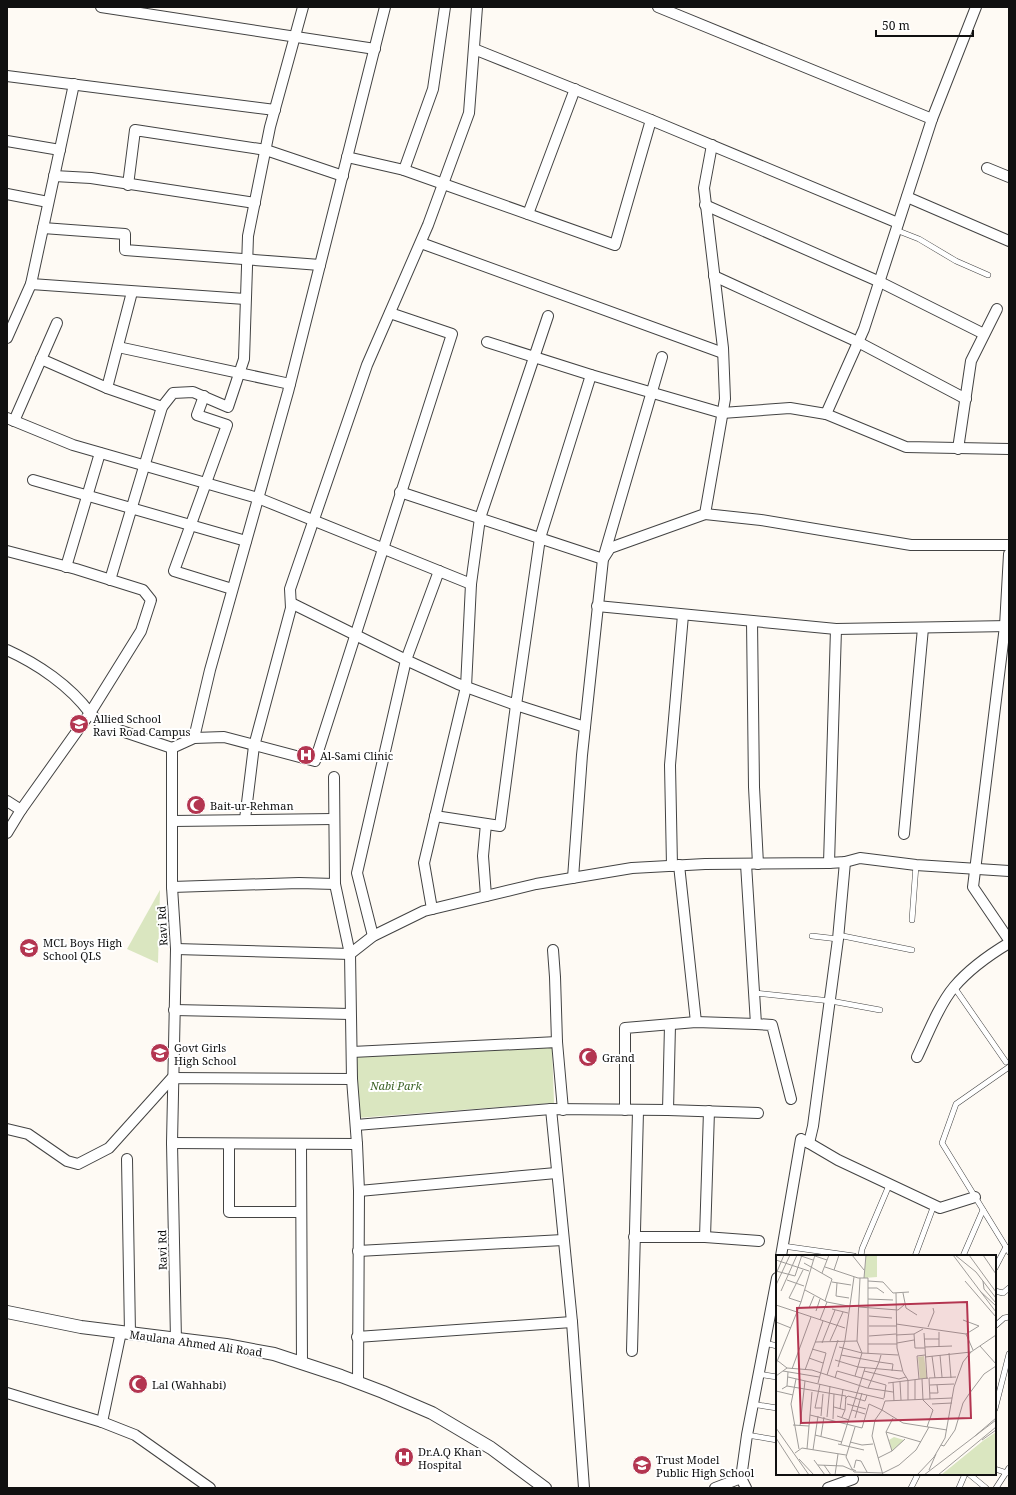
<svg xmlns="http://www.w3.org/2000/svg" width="1016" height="1495" font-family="'Noto Serif',serif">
<rect width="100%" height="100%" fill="#fefaf4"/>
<g fill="#dae6c0">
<path d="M160 890 158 963 127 949Z"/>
<path d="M552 1046 554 1103 357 1118 356 1057Z"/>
</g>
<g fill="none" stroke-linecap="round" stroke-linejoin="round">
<g stroke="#434343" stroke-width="6">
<g id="service">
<path d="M896 230 919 239 956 261 988 275"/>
<path d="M912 920 916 865"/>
<path d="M838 935 912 950"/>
<path d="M812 936 838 939"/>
<path d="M954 987 1006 1062"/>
<path d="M755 993 831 1001 880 1010"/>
<path d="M1009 1067 956 1104 942 1143 1009 1252"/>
<path d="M783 1246 854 1256"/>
<path d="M861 1256 862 1249 890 1183"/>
<path d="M915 1256 934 1205"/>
<path d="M963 1256 983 1210"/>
<path d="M995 1268 1006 1247"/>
<path d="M995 1291 1003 1293 1009 1288"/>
<path d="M995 1326 1004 1318 1009 1317"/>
<path d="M765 1343 777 1346"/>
<path d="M758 1374 777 1377"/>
<path d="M752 1404 777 1408"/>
<path d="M995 1409 1009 1354"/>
<path d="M747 1435 777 1440"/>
<path d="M995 1469 1007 1473"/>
<path d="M969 1474 986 1488"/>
<path d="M911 1488 918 1474"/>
<path d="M959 1488 965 1474"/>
<path d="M996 1488 1009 1468"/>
</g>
</g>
<g stroke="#434343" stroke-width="12">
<g id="minor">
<path d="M101 7 375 49"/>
<path d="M658 7 932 119"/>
<path d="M474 49 651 120 898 223"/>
<path d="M7 76 275 110"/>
<path d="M7 141 60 150"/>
<path d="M347 157 404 170 615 245 651 120"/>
<path d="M987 168 1009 177"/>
<path d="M404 170 433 89 445 7"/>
<path d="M54 176 91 178 255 203"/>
<path d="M128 185 135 130 266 150 343 176"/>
<path d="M7 194 48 202"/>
<path d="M907 197 1009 241"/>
<path d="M705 205 880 282 984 334"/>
<path d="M528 214 575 89"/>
<path d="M43 228 125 234V250L320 265"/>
<path d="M421 243 723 353"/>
<path d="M714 276 858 342 966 399"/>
<path d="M31 284 245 299"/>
<path d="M7 338 31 284 74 84"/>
<path d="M487 342 591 375 722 413 790 408 826 414 906 447 1009 449"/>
<path d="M118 347 290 384"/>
<path d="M41 359 107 388 132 292"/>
<path d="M107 388 162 407"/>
<path d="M204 396 197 415 227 425 174 571 232 589"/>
<path d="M826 414 864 329 932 119 976 7"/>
<path d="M7 418 73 445 258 498 471 584"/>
<path d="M14 421 57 323"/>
<path d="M958 449 971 361 997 309"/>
<path d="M33 480 246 541"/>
<path d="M400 492 603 559 662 357"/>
<path d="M705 514 761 520 911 545H1009"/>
<path d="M7 551 76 569 143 590 151 600 141 631 90 713C70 686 38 664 7 650"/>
<path d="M1009 554 1005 626 973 887 1009 940"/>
<path d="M66 567 100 453"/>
<path d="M110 580 162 407 173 393 193 392 228 407 244 359 248 236 270 127 303 7"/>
<path d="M291 603 406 660 458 684 516 705 540 538 591 375"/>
<path d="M597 606 836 629 1009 626"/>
<path d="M752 621 754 787 758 864"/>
<path d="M194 738 210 670 288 392 385 7"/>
<path d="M172 748 194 738 224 737 315 761 452 334 390 313"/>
<path d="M334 777 335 884 350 954 352 1079 357 1144"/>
<path d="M7 801 21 810"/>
<path d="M435 816 500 826 516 705 585 727"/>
<path d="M245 819 254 746 291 608 290 589 367 365 428 225 469 113 477 7"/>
<path d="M173 821 333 819"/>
<path d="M486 824 483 856 486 896"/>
<path d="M7 833 21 810 90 713 101 724 172 748V887L176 949 172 1143 176 1340"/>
<path d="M904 834 923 628"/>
<path d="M829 863 836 629"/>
<path d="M746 864 756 1024 772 1025 791 1099"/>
<path d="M679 865 696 1022"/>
<path d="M672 866 670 765 683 615"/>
<path d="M573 878 582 755 603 559 610 548 705 514 725 399 723 348 704 188 712 145"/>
<path d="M172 887 299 883 335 884"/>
<path d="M432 909 424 863 466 687 471 584 480 518 548 316"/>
<path d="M373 936 357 873 406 660 439 571"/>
<path d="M176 949 350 954 373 936 424 911 536 884 632 868 705 864 829 863 845 862 860 858 916 865 1009 871"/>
<path d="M553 950 555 977 557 1042"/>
<path d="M174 1010 350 1014"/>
<path d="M352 1052 557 1042 563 1110"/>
<path d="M917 1057C927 1036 939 1005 954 987 970 968 989 955 1009 943"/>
<path d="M551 1109 572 1322 584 1488"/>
<path d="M625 1110V1028L696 1022 756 1024"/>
<path d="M668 1110 670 1025"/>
<path d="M356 1125 551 1109 668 1110 758 1113"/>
<path d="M7 1129 28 1134 67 1161 78 1164 109 1148 172 1078 352 1079"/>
<path d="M172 1143 357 1144 359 1191 358 1382"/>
<path d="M809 1143 838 1160 940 1208 975 1197"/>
<path d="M229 1144V1212H300"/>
<path d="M301 1144 302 1364"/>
<path d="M127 1159 130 1333"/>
<path d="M359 1191 556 1173"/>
<path d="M634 1237H705L759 1241"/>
<path d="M705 1237 709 1111"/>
<path d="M358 1251 563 1240"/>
<path d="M781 1256 801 1139 809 1143 813 1126 838 939 845 862"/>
<path d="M357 1337 572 1322"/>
<path d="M632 1351 638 1111"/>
<path d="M7 1393 102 1422 135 1435 210 1488"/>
<path d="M102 1422 121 1332"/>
<path d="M715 1488 741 1478"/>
<path d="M746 1488 741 1478 747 1435 777 1278"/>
<path d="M828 1488 853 1479"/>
</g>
</g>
<g stroke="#434343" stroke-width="14">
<path id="tertiary" d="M7 1312 81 1327 226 1345 274 1354 341 1376 383 1392 432 1413 491 1448 545 1488"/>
</g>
<use href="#service" stroke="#fff" stroke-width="5"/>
<use href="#minor" stroke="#fff" stroke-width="10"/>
<use href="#tertiary" stroke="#fff" stroke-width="12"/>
</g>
<defs>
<g id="school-disc" transform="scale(1)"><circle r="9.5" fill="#b33550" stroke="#fff"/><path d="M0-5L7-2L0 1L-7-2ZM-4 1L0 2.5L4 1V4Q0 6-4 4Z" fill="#fff"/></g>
<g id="hospital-disc" transform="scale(1)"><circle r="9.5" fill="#b33550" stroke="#fff"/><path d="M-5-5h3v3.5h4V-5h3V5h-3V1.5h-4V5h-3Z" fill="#fff"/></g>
<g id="mosque-disc" transform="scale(1)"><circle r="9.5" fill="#b33550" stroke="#fff"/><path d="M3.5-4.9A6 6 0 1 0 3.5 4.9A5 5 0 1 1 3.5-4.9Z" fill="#fff"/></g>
</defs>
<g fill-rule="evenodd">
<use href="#school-disc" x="79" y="724"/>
<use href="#hospital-disc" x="306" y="755"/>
<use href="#mosque-disc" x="196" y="805"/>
<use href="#school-disc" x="29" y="948"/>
<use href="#school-disc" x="160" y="1053"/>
<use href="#mosque-disc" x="588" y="1057"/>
<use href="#mosque-disc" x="138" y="1384"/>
<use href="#hospital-disc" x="404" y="1457"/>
<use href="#school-disc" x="642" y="1465"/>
</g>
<g text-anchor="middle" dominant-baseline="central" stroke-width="4" stroke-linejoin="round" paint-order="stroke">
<g font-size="11" fill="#101010" stroke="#fff" text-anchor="start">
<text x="93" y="718">Allied School<tspan x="93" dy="13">Ravi Road Campus</tspan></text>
<text x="320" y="755">Al-Sami Clinic</text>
<text x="210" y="805">Bait-ur-Rehman</text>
<text x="43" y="942">MCL Boys High<tspan x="43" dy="13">School QLS</tspan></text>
<text x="174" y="1047">Govt Girls<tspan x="174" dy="13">High School</tspan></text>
<text x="602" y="1057">Grand</text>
<text x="152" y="1384">Lal (Wahhabi)</text>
<text x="418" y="1451">Dr.A.Q Khan<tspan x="418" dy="13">Hospital</tspan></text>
<text x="656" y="1459">Trust Model<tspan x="656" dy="13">Public High School</tspan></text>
</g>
<g font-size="11" fill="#101010" stroke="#fff">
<text transform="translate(162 926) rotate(-93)">Ravi Rd</text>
<text transform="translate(162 1250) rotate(-91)">Ravi Rd</text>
<text transform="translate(196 1343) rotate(8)">Maulana Ahmed Ali Road</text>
</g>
<g font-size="11" font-style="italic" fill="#3c6226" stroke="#fff">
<text x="396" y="1085">Nabi Park</text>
</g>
</g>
<g transform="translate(776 1255)">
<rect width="220" height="220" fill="#fefaf4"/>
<path d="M90 0H101V22L88 23ZM148 101 151 124H144L142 102ZM220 177V220H165L208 185ZM118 182 128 185 116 196 113 185Z" fill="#dae6c0"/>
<path fill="none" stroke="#9f9c99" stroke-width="1" d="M22 0 37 5M76 0 88 15M177 0 220 57M179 0 200 17 220 43M193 0 220 37M207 0 220 19M39 1 51 5M0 5 33 16M28 8 56 24 49 46M49 12 82 23H92V98M58 15 63 0M0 16 19 21 26 0M46 18 53 0M0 19 8 0M88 23 90 0M11 25 28 31M92 26 107 27 117 38 133 37M189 26 220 62M207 26 208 34 220 48M56 27 75 30M61 28 60 41 73 43M0 30 14 0M92 33H101L108 38M29 35 51 47 72 51M5 36 21 0M204 36 220 51M120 38 121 93 127 117 132 125V145M127 38 130 53 141 60M92 44 117 45M25 47 13 43 27 15M0 50 69 73M83 52 122 55 128 50M33 53 38 41M56 54 72 58M40 56 44 44M93 61 116 63M44 65 51 47M0 67 15 73M120 69 190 79 203 71 187 65M93 71H120M152 72 158 57 157 53M163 77V92M148 78 151 124M138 79 139 93H149M190 79 197 95M120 80 138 79 147 74M93 81 120 79M148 84H163M54 86 67 57M81 86 84 23M39 87 81 86 86 98 122 100M46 88 59 55M121 88 138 85M92 89H121M204 91 220 109M63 92 86 98 79 121M149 92 176 91M36 94 50 98 42 128M173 98 175 123M65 100 103 107 92 133M105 100 103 107 117 109 116 116M164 100 166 122M156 101 159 123M149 102 195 97M33 103 47 108M59 105 82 112 126 116M2 106 11 113 36 115 91 133 117 137M0 109 25 47 39 0M62 112 69 85 78 22M16 114 35 62M29 115 47 66M7 116 43 122M88 116 123 124 130 122M51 120 62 85M0 121 11 113M12 122 108 144M59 123 61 116 110 130 108 143M20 124 15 149 23 194M143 124 141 101 149 100M146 124 147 145 157 155 151 172M139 125V145M117 127 118 146M124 127 125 145M112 128 152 123M44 129 39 153H46M154 130 178 129M11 131 70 141 69 155M6 134 11 131 12 117M0 136 17 140M154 138H162L161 130M69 144 72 141 89 146 91 140M154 144 153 123 180 122M71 149 90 154M156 149 176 148M58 152 69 155 66 162M64 154 67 134M76 155 89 159M34 160 86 173 93 149 106 155 99 165 96 181 107 220M45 161 47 139M61 161 73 165M51 162 54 131M79 163 86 138M57 164 58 139M17 170 33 171M24 171 29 126M0 173 33 220M171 175 127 168 106 155 109 146 176 143M110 177 145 187M39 180 66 187M45 181 48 162M199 181 220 163M0 183 24 220M206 185 220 175M74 187 86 190 97 189M62 189 88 195M65 189 89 113M165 190 168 191 179 175 187 148 193 139 208 119 220 111M31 194 36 137M37 195 42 161M116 196 110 177 117 163M19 198 26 193 70 200M102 203 116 196 129 184M23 204 38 220M38 205 49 220M42 210 67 211 76 215M48 210 55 220M78 213 80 205 85 206 91 217M76 214 70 202 79 172M153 215 160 199M80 216 76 214 78 217 107 218 123 210 140 195 153 172M59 220 62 199M141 220 158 202 169 183 178 132 187 107 195 97 220 80M148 220 220 165M162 220 220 172"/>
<path fill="#b33550" fill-opacity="0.15" stroke="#b33550" stroke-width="2" d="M191 47 195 163 25 168 21 53Z"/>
<rect width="220" height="220" fill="none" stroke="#101010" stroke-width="2"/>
</g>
<rect width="1016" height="1495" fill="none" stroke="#101010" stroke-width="16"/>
<path d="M876 30v6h97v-6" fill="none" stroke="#101010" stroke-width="2"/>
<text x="882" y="30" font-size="12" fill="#101010" stroke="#ffffff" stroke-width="3" paint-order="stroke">50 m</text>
</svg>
